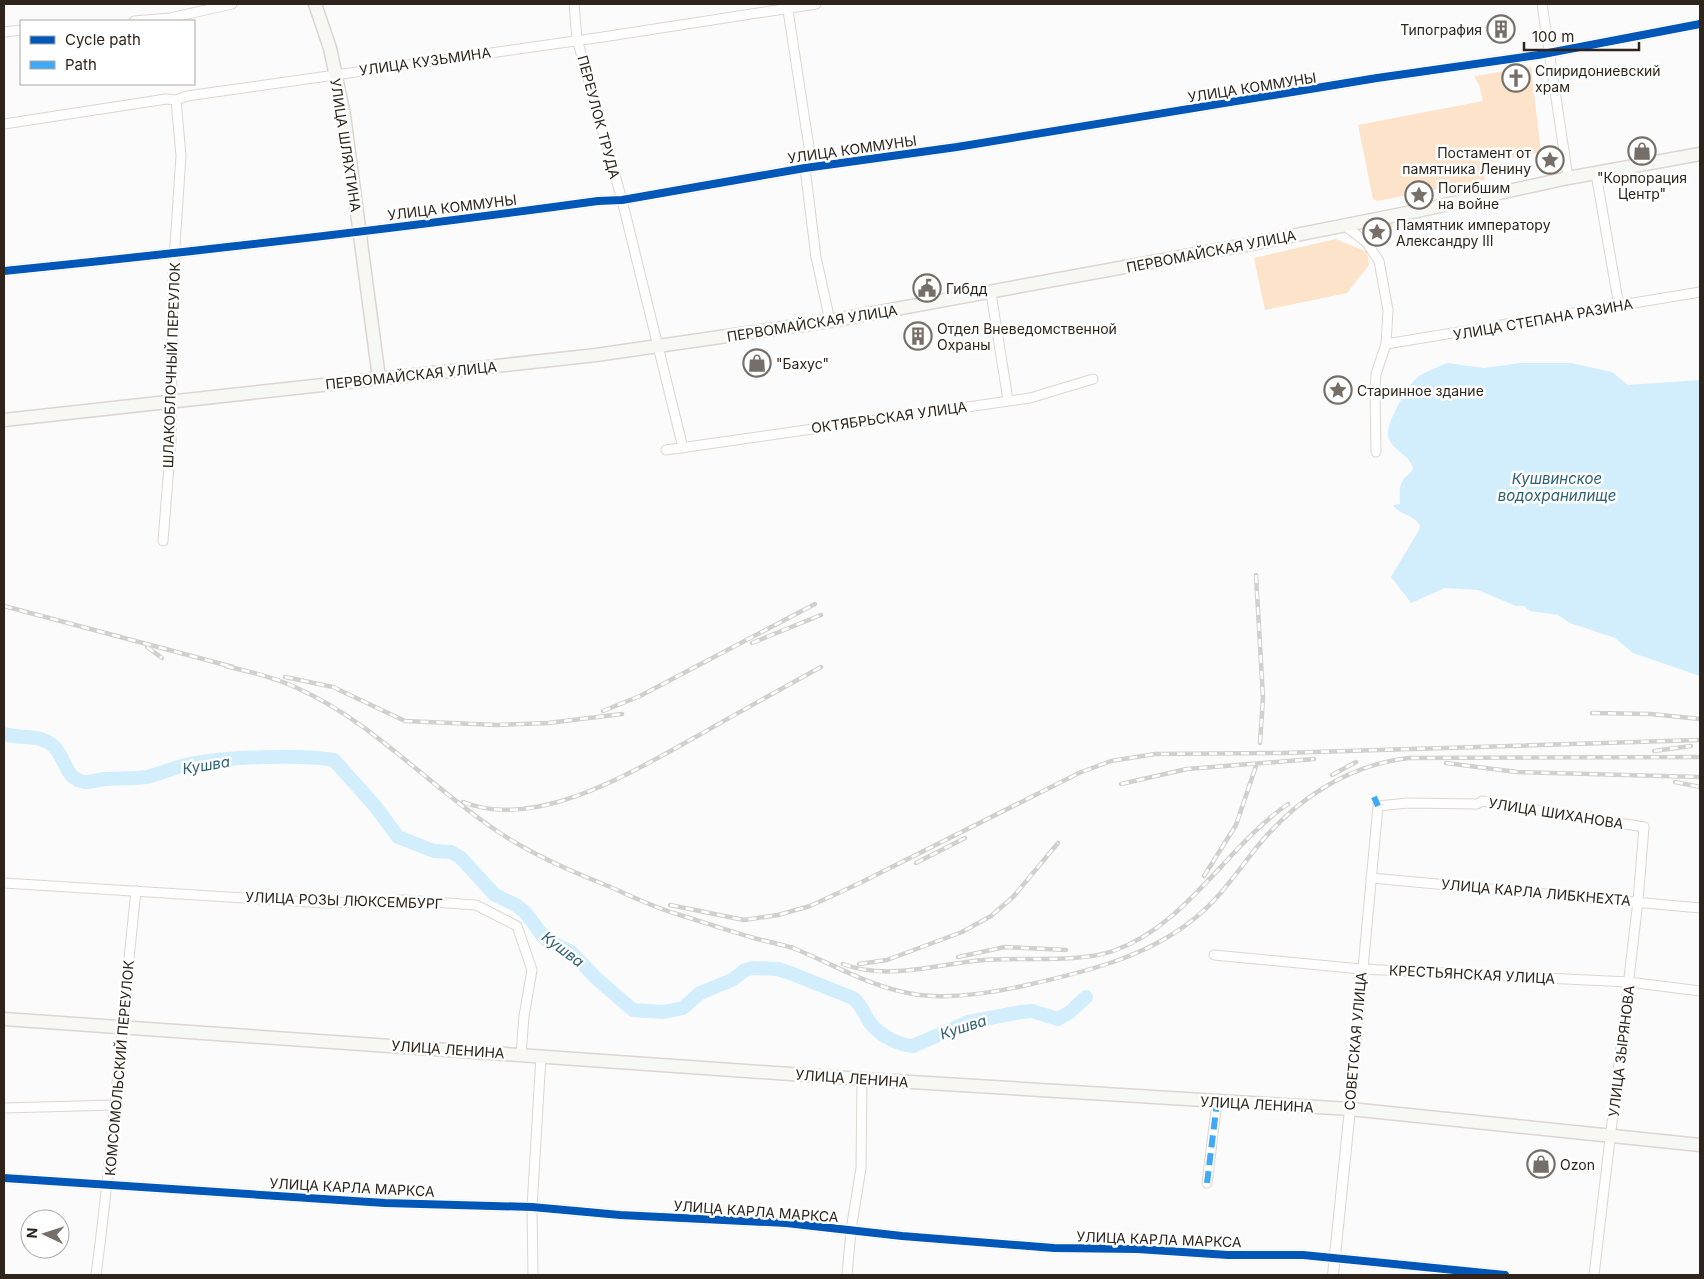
<svg xmlns="http://www.w3.org/2000/svg" width="1704" height="1279" font-family="Inter,sans-serif">
<rect width="100%" height="100%" fill="#fbfbfb"/>
<g fill="#fce3ca">
<path d="M1531 67 1541 152 1483 164 1485 180 1377 201 1373 199 1358 125 1483 101 1479 85 1474 76Z"/>
<path d="M1392 220 1393 225 1386 238 1376 240 1363 231 1362 227Z"/>
<path d="M1336 239 1367 252 1369 265 1347 293 1265 310 1254 258Z"/>
</g>
<path fill="#d2eefc" d="M1447 363 1484 368 1521 363H1571L1612 372 1628 385 1700 380V676L1633 653 1615 638 1570 623 1558 615 1530 611 1524 606H1516L1478 590 1445 588 1411 603 1391 577 1419 530 1420 526C1414 514 1399 515 1393 505L1400 504C1400 495 1398 488 1403 480 1406 475 1411 475 1413 468 1409 454 1391 450 1388 436 1385 424 1409 383 1419 376 1427 371 1438 367 1447 363Z"/>
<g fill="none" stroke-linecap="round" stroke-linejoin="round">
<path stroke="#d2eefc" stroke-width="14" d="M4 734C19 739 38 734 51 744 66 755 64 780 85 782 91 782 98 780 104 779 118 778 133 779 146 777 160 774 175 767 190 764 225 757 299 754 334 760L375 806 398 837 434 851 451 852 460 857 495 895 516 905 525 912 545 939 571 952 597 979 633 1010 663 1012 683 1008 700 993 732 980 745 970 753 968 778 969 790 973 853 998C863 1006 864 1015 871 1024 881 1036 898 1045 913 1046L968 1022 1021 1012 1032 1011 1058 1019 1070 1012 1086 997"/>
<g stroke="#dbd6d1" stroke-width="11">
<g id="minor">
<path d="M574 4 577 39 622 200 683 448"/>
<path d="M787 4 812 167"/>
<path d="M1542 4 1568 178"/>
<path d="M134 21 170 18 232 4"/>
<path d="M4 32 21 30"/>
<path d="M4 124 166 99 176 100 187 96 603 37 816 4"/>
<path d="M805 168 816 257 830 321"/>
<path d="M1596 174 1619 306"/>
<path d="M1344 225 1367 243 1379 261 1388 310 1386 344 1376 374 1375 390 1376 452"/>
<path d="M4 271C202 251 400 228 598 201L622 200 805 168 957 147 1377 78 1538 55 1700 24"/>
<path d="M991 293 1008 400"/>
<path d="M1386 344 1700 292"/>
<path d="M666 450 1030 398 1093 379"/>
<path d="M163 541 171 441 173 274 181 156 176 100"/>
<path d="M1371 878 1700 908"/>
<path d="M4 883 325 903 404 900 476 905 517 926 532 970 524 1016 521 1054"/>
<path d="M1214 955 1361 969 1629 982 1700 991"/>
<path d="M4 1108 115 1105"/>
<path d="M1350 1109 1378 806 1408 803 1477 804 1482 801 1644 827 1638 901 1594 1275"/>
<path d="M4 1178 385 1203 532 1207 620 1215 786 1223 902 1236 1054 1248 1137 1249 1228 1255H1303L1505 1275"/>
<path d="M1207 1183 1217 1102"/>
<path d="M96 1275C113 1148 122 1019 136 891"/>
<path d="M533 1275 532 1207 541 1056"/>
<path d="M847 1275 851 1230 861 1168 862 1079"/>
</g>
</g>
<g stroke="#dbd6d1" stroke-width="12">
<path id="tertiary" d="M1333 1275 1350 1109"/>
</g>
<g stroke="#dbd6d1" stroke-width="15">
<g id="secondary">
<path d="M315 4 330 48 344 115 379 378"/>
<path d="M4 420 596 355 830 321 1256 243 1417 211 1568 178 1700 154"/>
<path d="M4 1019 862 1079 1350 1109 1700 1145"/>
</g>
</g>
<use href="#minor" stroke="#fefefe" stroke-width="9"/>
<use href="#tertiary" stroke="#fefefe" stroke-width="10"/>
<use href="#secondary" stroke="#f7f7f4" stroke-width="12"/>
<g stroke="#d0d0cf" stroke-width="4.5">
<g id="rail">
<path d="M1256 575 1263 698 1260 743"/>
<path d="M4 606 233 667"/>
<path d="M752 643 821 615"/>
<path d="M147 647 162 658"/>
<path d="M226 666C250 672 274 677 297 688 371 721 427 784 494 829 529 853 568 870 608 886 631 896 653 907 677 914 703 922 728 931 754 938 767 942 781 944 793 948 833 964 870 987 913 994 949 1000 991 993 1027 985 1085 972 1148 957 1195 918 1219 899 1237 872 1257 847 1295 800 1347 765 1409 758L1700 757"/>
<path d="M285 677 333 687 405 721 497 725 548 723 622 714"/>
<path d="M603 711 640 696 815 604"/>
<path d="M1592 713 1651 714 1700 719"/>
<path d="M1654 751 1691 746"/>
<path d="M1446 763 1517 772 1700 777"/>
<path d="M1332 775 1356 762"/>
<path d="M1675 782 1700 787"/>
<path d="M1121 784 1187 769 1314 759"/>
<path d="M463 802C538 832 637 769 701 734 741 711 781 689 821 667"/>
<path d="M916 863 965 838"/>
<path d="M1204 876 1236 825 1256 766"/>
<path d="M670 905 744 920 778 915 810 906 860 883 1079 773 1111 761 1155 754 1282 753 1700 740"/>
<path d="M958 957 1005 947 1066 950"/>
<path d="M843 964C884 980 931 966 974 961 1015 956 1076 964 1113 951 1186 926 1226 847 1288 804"/>
<path d="M859 964 887 960 962 932 991 916 1013 897 1058 843"/>
</g>
</g>
<use href="#rail" stroke="#fff" stroke-width="2.5" stroke-dasharray="8" stroke-linecap="butt"/>
<g stroke="#3fa9f5" stroke-width="6" stroke-dasharray="12 6" stroke-linecap="butt">
<path d="M1374 797 1378 806"/>
<path d="M1207 1183 1217 1102"/>
</g>
<g stroke="#fff" stroke-width="11">
<g id="cycleway">
<path d="M4 271C202 251 400 228 598 201L622 200 805 168 957 147 1377 78 1538 55 1700 24"/>
<path d="M4 1178 385 1203 532 1207 620 1215 786 1223 902 1236 1054 1248 1137 1249 1228 1255H1303L1505 1275"/>
</g>
</g>
<use href="#cycleway" stroke="#0057b8" stroke-width="8"/>
</g>
<defs>
<g id="building-ring" transform="scale(1.4375)"><circle r="9.5" fill="#fff" stroke="#766f69" stroke-width="1.5"/><path d="M-4-6H4V6H1V3H-1V6H-4ZM-2.5-4.3h1.7v1.8h-1.7ZM.8-4.3h1.7v1.8H.8ZM-2.5-1h1.7V.8h-1.7ZM.8-1h1.7V.8H.8Z" fill="#766f69"/></g>
<g id="church-ring" transform="scale(1.4375)"><circle r="9.5" fill="#fff" stroke="#766f69" stroke-width="1.5"/><path d="M-1.2-6h2.4v3.5h3.3v2.4h-3.3V6h-2.4V-.1h-3.3v-2.4h3.3Z" fill="#766f69"/></g>
<g id="shop-ring" transform="scale(1.4375)"><circle r="9.5" fill="#fff" stroke="#766f69" stroke-width="1.5"/><path d="M-5-2.5h2.3a2.7 3.5 0 0 1 5.4 0H5L5.5 6h-11ZM-1.5-2.5h3a1.5 2.3 0 0 0-3 0Z" fill="#766f69"/></g>
<g id="sight-ring" transform="scale(1.4375)"><circle r="9.5" fill="#fff" stroke="#766f69" stroke-width="1.5"/><path d="M0-6L1.8-2.2L6-1.7L2.9 1.2L3.7 5.4L0 3.3L-3.7 5.4L-2.9 1.2L-6-1.7L-1.8-2.2Z" fill="#766f69"/></g>
<g id="civic-ring" transform="scale(1.4375)"><circle r="9.5" fill="#fff" stroke="#766f69" stroke-width="1.5"/><path d="M-.6-6.5H3V-4.5H.6V-3L4-1V1h2V6H-6V1h2V-1L-.6-3ZM-1.2 2.5V6h2.4V2.5Z" fill="#766f69"/></g>
</defs>
<g fill-rule="evenodd">
<use href="#building-ring" x="1501" y="29"/>
<use href="#church-ring" x="1516" y="78"/>
<use href="#shop-ring" x="1642" y="151"/>
<use href="#sight-ring" x="1550" y="160"/>
<use href="#sight-ring" x="1419" y="195"/>
<use href="#sight-ring" x="1377" y="232"/>
<use href="#civic-ring" x="927" y="288"/>
<use href="#building-ring" x="918" y="336"/>
<use href="#shop-ring" x="757" y="363"/>
<use href="#sight-ring" x="1338" y="390"/>
<use href="#shop-ring" x="1541" y="1164"/>
</g>
<g text-anchor="middle" dominant-baseline="central" stroke-width="5" stroke-linejoin="round" paint-order="stroke">
<g font-size="14" fill="#2e241b" stroke="#fff" text-anchor="start">
<text x="1482" y="29" text-anchor="end">Типография</text>
<text x="1535" y="70">Спиридониевский<tspan x="1535" dy="16">храм</tspan></text>
<text x="1531" y="152" text-anchor="end">Постамент от<tspan x="1531" dy="16">памятника Ленину</tspan></text>
<text x="1642" y="177" text-anchor="middle">"Корпорация<tspan x="1642" dy="16">Центр"</tspan></text>
<text x="1438" y="187">Погибшим<tspan x="1438" dy="16">на войне</tspan></text>
<text x="1396" y="224">Памятник императору<tspan x="1396" dy="16">Александру III</tspan></text>
<text x="946" y="288">Гибдд</text>
<text x="937" y="328">Отдел Вневедомственной<tspan x="937" dy="16">Охраны</tspan></text>
<text x="776" y="363">"Бахус"</text>
<text x="1357" y="390">Старинное здание</text>
<text x="1560" y="1164">Ozon</text>
</g>
<g font-size="14" fill="#2e241b" stroke="#fff">
<text transform="translate(425 61) rotate(-8)">УЛИЦА КУЗЬМИНА</text>
<text transform="translate(1252 87) rotate(-9)">УЛИЦА КОММУНЫ</text>
<text transform="translate(599 117) rotate(75)">ПЕРЕУЛОК ТРУДА</text>
<text transform="translate(346 145) rotate(81)">УЛИЦА ШЛЯХТИНА</text>
<text transform="translate(852 149) rotate(-8)">УЛИЦА КОММУНЫ</text>
<text transform="translate(452 207) rotate(-7)">УЛИЦА КОММУНЫ</text>
<text transform="translate(1211 251) rotate(-11)">ПЕРВОМАЙСКАЯ УЛИЦА</text>
<text transform="translate(1543 319) rotate(-10)">УЛИЦА СТЕПАНА РАЗИНА</text>
<text transform="translate(812 323) rotate(-9)">ПЕРВОМАЙСКАЯ УЛИЦА</text>
<text transform="translate(171 365) rotate(-88)">ШЛАКОБЛОЧНЫЙ ПЕРЕУЛОК</text>
<text transform="translate(411 375) rotate(-6)">ПЕРВОМАЙСКАЯ УЛИЦА</text>
<text transform="translate(889 417) rotate(-8)">ОКТЯБРЬСКАЯ УЛИЦА</text>
<text transform="translate(1556 813) rotate(9)">УЛИЦА ШИХАНОВА</text>
<text transform="translate(1536 892) rotate(5)">УЛИЦА КАРЛА ЛИБКНЕХТА</text>
<text transform="translate(344 900) rotate(2)">УЛИЦА РОЗЫ ЛЮКСЕМБУРГ</text>
<text transform="translate(1472 974) rotate(3)">КРЕСТЬЯНСКАЯ УЛИЦА</text>
<text transform="translate(1355 1041) rotate(-85)">СОВЕТСКАЯ УЛИЦА</text>
<text transform="translate(448 1049) rotate(4)">УЛИЦА ЛЕНИНА</text>
<text transform="translate(1621 1051) rotate(-83)">УЛИЦА ЗЫРЯНОВА</text>
<text transform="translate(119 1068) rotate(-85)">КОМСОМОЛЬСКИЙ ПЕРЕУЛОК</text>
<text transform="translate(852 1078) rotate(4)">УЛИЦА ЛЕНИНА</text>
<text transform="translate(1257 1104) rotate(3)">УЛИЦА ЛЕНИНА</text>
<text transform="translate(352 1187) rotate(3)">УЛИЦА КАРЛА МАРКСА</text>
<text transform="translate(756 1211) rotate(4)">УЛИЦА КАРЛА МАРКСА</text>
<text transform="translate(1159 1239) rotate(2)">УЛИЦА КАРЛА МАРКСА</text>
</g>
<g font-size="15" font-style="italic" fill="#2d5f73" stroke="#fff">
<text x="1557" y="478">Кушвинское<tspan x="1557" dy="17">водохранилище</tspan></text>
<text transform="translate(206 765) rotate(-9)">Кушва</text>
<text transform="translate(563 949) rotate(37)">Кушва</text>
<text transform="translate(963 1027) rotate(-18)">Кушва</text>
</g>
</g>
<rect width="1704" height="1279" fill="none" stroke="#2e241b" stroke-width="10"/>
<rect x="20" y="20" width="175" height="65" fill="#ffffff" stroke="#aba7a4"/>
<rect x="30" y="36" width="25" height="8" fill="#0057b8" stroke="#aba7a4"/>
<text x="65" y="45" font-size="15" fill="#2e241b">Cycle path</text>
<rect x="30" y="61" width="25" height="8" fill="#3fa9f5" stroke="#aba7a4"/>
<text x="65" y="70" font-size="15" fill="#2e241b">Path</text>
<g transform="translate(45 1234) rotate(274)"><circle r="24" fill="#ffffff" stroke="#aba7a4"/>
<path d="M0-4L9 19L0 12L-9 19Z" fill="#766f69"/>
<text y="-8" font-size="14" font-weight="bold" text-anchor="middle" fill="#2e241b">N</text>
</g>
<path d="M1524 42v8h115v-8" fill="none" stroke="#2e241b" stroke-width="2.5"/>
<text x="1532" y="42" font-size="15" fill="#2e241b" stroke="#ffffff" stroke-width="4" paint-order="stroke">100 m</text>
</svg>
